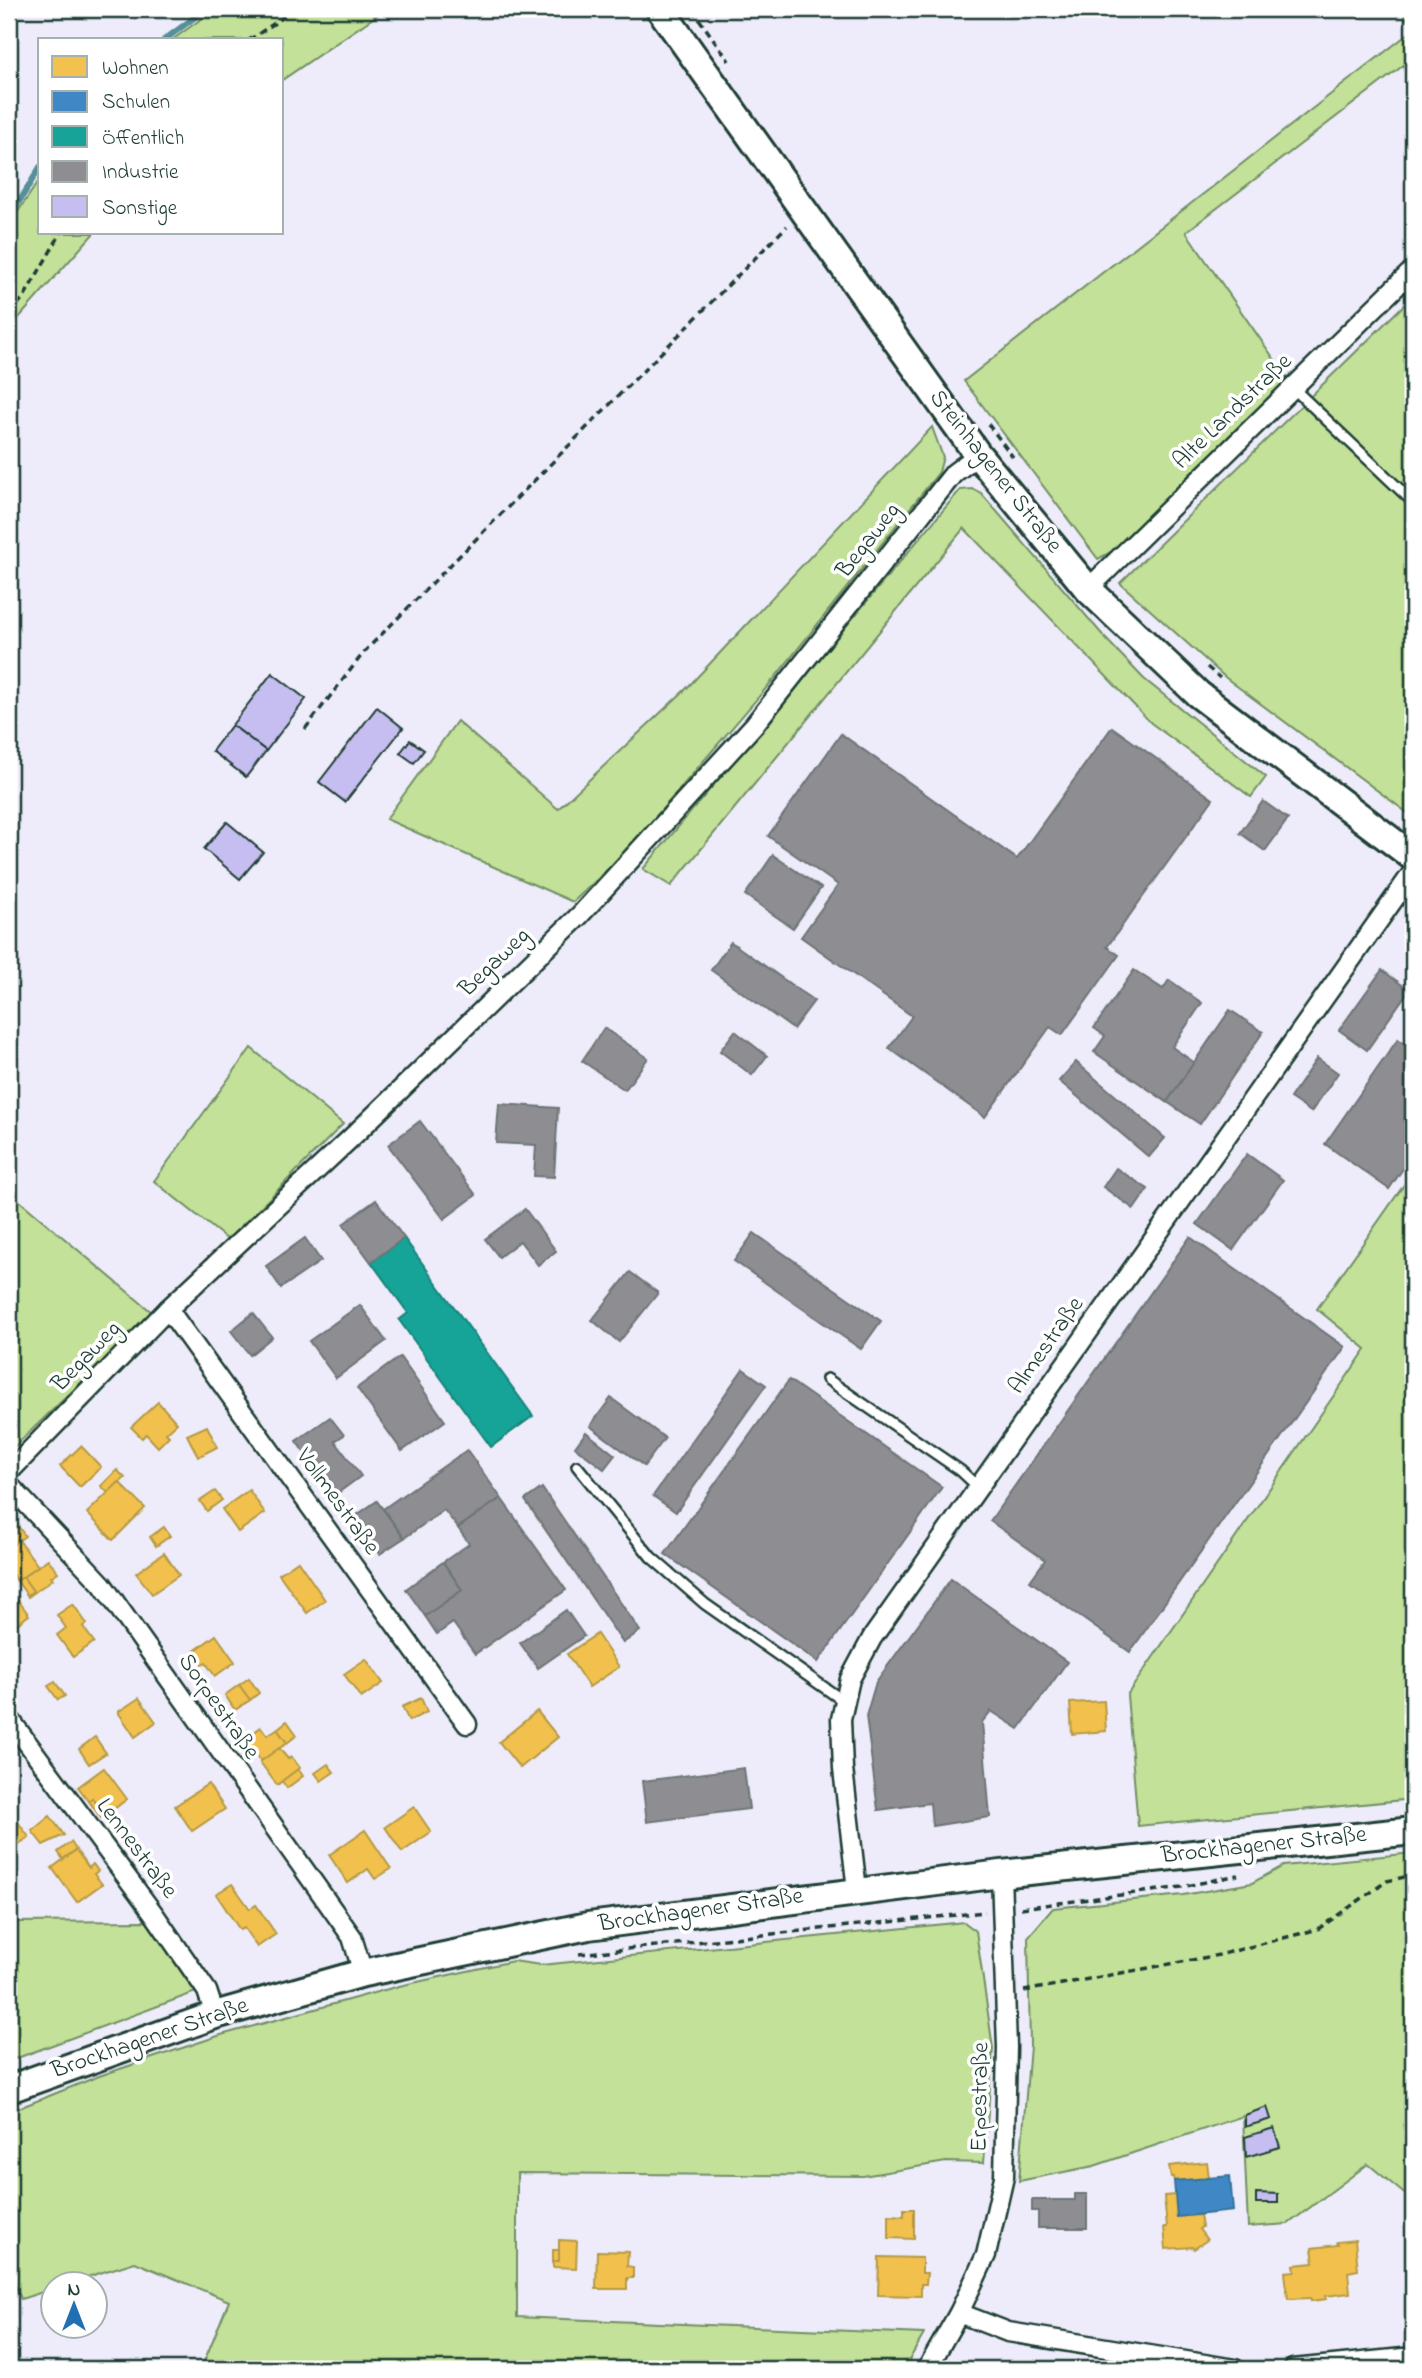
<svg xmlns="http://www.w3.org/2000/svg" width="1422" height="2378" font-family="'Indie Flower',sans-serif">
<rect width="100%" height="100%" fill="#eeecfa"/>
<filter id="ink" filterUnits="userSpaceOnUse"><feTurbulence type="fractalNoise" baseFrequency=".0143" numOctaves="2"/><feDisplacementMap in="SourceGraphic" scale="14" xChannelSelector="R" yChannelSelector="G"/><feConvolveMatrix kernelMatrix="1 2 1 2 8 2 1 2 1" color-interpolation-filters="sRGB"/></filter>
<g filter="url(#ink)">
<g fill="#c3e198" stroke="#718f66" stroke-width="2">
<path d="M215 9H386L282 80V40H172Z"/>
<path d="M1401 9H1413V58L1186 232 1288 379 1122 546 1098 559 964 381 1413 30Z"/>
<path d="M40 179V233H94L9 329V225Z"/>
<path d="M1413 296V817L1226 678 1120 583Z"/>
<path d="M932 427 943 457 939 472 773 680 623 855 573 902 386 819 457 721 558 809 687 688Z"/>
<path d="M973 489 981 493 1106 639 1144 679 1266 777 1251 797 1151 723 964 528 671 886 643 869 960 490Z"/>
<path d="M251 1048 343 1124 228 1240 154 1181Z"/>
<path d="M1413 1172V1799L1138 1826 1127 1695 1366 1349 1317 1309Z"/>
<path d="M9 1192 153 1313 9 1452Z"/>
<path d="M1413 1853V2201L1368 2164 1288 2224 1248 2227 1243 2116 1094 2166 1019 2181 1030 2046 1028 1937 1053 1908 1183 1895 1252 1883 1283 1866Z"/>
<path d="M148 1921 196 1992 9 2061V1922Z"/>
<path d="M964 1922 976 1931 993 2048 984 2163 946 2162 863 2176 517 2173V2317L924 2334 904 2369H201L229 2301 135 2262 68 2283 52 2284V2289L21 2299 9 2270V2112L99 2076 221 2035 399 1986 513 1961 541 1965Z"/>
</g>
<g fill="#f2c14e" stroke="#b39946" stroke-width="2">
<path d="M158 1402 177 1423 166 1433 169 1436 158 1447 146 1434 142 1438 131 1427Z"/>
<path d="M207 1426 217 1447 198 1457 187 1435Z"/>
<path d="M81 1446 101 1467 80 1487 60 1466Z"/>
<path d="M117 1470 125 1478 108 1493 101 1486Z"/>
<path d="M119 1482 145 1508 113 1540 87 1513Z"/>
<path d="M249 1490 265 1513 238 1532 222 1509Z"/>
<path d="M215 1491 222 1500 207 1511 200 1501Z"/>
<path d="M14 1520 25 1536 9 1547V1523Z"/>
<path d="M164 1527 170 1536 156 1546 150 1537Z"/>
<path d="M19 1540 38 1566 17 1581 9 1570V1547Z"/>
<path d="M164 1553 179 1575 152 1594 136 1573Z"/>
<path d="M48 1559 58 1572 51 1577 53 1579 28 1597 27 1595 33 1591 23 1577Z"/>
<path d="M298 1561 325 1600 307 1613 279 1574Z"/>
<path d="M23 1577 33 1591 27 1595 17 1581Z"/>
<path d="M18 1600 29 1615 12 1628 9 1623V1607Z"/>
<path d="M73 1604 87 1624 83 1627 94 1642 73 1657 57 1635 66 1628 57 1615Z"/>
<path d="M597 1634 619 1667 589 1687 567 1654Z"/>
<path d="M216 1635 235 1662 215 1676 206 1663 202 1665 193 1652Z"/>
<path d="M366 1659 383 1683 361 1698 344 1674Z"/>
<path d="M249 1678 259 1693 250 1700 239 1685Z"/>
<path d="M55 1682 65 1696 58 1700 48 1686Z"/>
<path d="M239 1685 250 1700 235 1710 225 1695Z"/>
<path d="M139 1698 156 1722 135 1737 118 1712Z"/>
<path d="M421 1698 427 1712 409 1721 402 1707Z"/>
<path d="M1104 1701 1106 1731 1072 1734 1070 1703Z"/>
<path d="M537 1711 558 1737 520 1768 499 1742Z"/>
<path d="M287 1721 297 1735 287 1743 277 1729Z"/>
<path d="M261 1727 267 1735 277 1729 287 1743 261 1761 245 1739Z"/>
<path d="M95 1737 106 1753 89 1764 79 1749Z"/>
<path d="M279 1748 288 1759 291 1756 300 1768 277 1785 260 1762Z"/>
<path d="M328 1764 334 1772 321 1781 315 1773Z"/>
<path d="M104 1768 127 1799 105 1816 92 1798 89 1801 78 1787Z"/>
<path d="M298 1769 303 1776 287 1788 282 1781Z"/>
<path d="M208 1784 225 1809 192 1831 175 1806Z"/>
<path d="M92 1798 105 1816 101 1818 89 1801Z"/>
<path d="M414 1807 431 1832 402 1852 385 1827Z"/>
<path d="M9 1810 29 1837 9 1851Z"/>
<path d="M50 1816 64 1835 43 1845 32 1831Z"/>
<path d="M365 1830 391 1869 375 1879 368 1869 348 1883 329 1855Z"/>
<path d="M71 1842 76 1850 63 1859 58 1852Z"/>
<path d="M76 1850 89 1868 93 1864 98 1871 94 1874 102 1884 77 1902 52 1868Z"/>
<path d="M232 1884 250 1909 256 1905 276 1934 257 1947 244 1928 240 1930 216 1894Z"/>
<path d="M1207 2162 1209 2178 1174 2181 1173 2177H1171L1169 2166Z"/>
<path d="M1175 2195 1177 2217 1200 2215 1202 2227 1199 2229 1207 2240 1194 2249 1192 2247 1166 2249 1164 2227H1167L1164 2196Z"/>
<path d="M904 2209H914V2239L889 2238V2215L904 2216Z"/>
<path d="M559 2240 577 2241 576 2268 553 2267V2261H559Z"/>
<path d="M1355 2240 1358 2270 1348 2272 1350 2293 1326 2296V2299L1311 2301V2298L1288 2299 1285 2272 1295 2271 1294 2265 1314 2263 1312 2248 1338 2245 1337 2242Z"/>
<rect x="553" y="2250" width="6" height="11"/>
<path d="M597 2251 628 2252 627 2266 633 2267V2278H627V2289H596Z"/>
<path d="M879 2257 922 2258V2273H927L926 2284H921V2296L878 2295Z"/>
</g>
<path fill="#3f88c5" stroke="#35729a" stroke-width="2" d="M1230 2176 1233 2211 1177 2217 1174 2181Z"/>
<path fill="#17a398" stroke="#19847a" stroke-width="2" d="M404 1238 533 1416 491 1447 399 1320 408 1313 371 1262Z"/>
<g fill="#8d8d92" stroke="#6c7576" stroke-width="2">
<path d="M1112 727 1213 799 1107 947 1119 955 1062 1035 1050 1027 985 1117 889 1048 912 1016 801 937 838 885 768 836 841 734 1017 859Z"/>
<path d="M1263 801 1288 819 1265 851 1240 833Z"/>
<path d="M773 855 821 888 793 928 745 895Z"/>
<path d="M731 942 814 1001 793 1029 711 970Z"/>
<path d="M1134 970 1163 989 1169 980 1202 1003 1172 1047 1195 1063 1167 1102 1094 1052 1105 1036 1094 1028Z"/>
<path d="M1382 970 1409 990 1367 1050 1339 1030Z"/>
<path d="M1230 1010 1263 1032 1200 1124 1167 1102Z"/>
<path d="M604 1028 648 1058 625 1090 582 1061Z"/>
<path d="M735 1031 767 1056 752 1075 720 1051Z"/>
<path d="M1398 1039 1413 1049V1154L1389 1189 1325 1144Z"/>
<path d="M1317 1058 1338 1073 1311 1112 1290 1098Z"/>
<path d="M1076 1062 1165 1138 1149 1157 1059 1081Z"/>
<path d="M499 1104 558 1108 554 1177 534 1176 536 1145 496 1143Z"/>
<path d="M420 1121 476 1195 444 1219 388 1145Z"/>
<path d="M1247 1154 1283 1180 1233 1250 1197 1224Z"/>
<path d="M1116 1168 1148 1189 1134 1209 1103 1187Z"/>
<path d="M376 1200 404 1238 371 1262 343 1224Z"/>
<path d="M525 1209 556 1251 538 1265 520 1241 499 1257 485 1239Z"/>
<path d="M754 1233 881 1321 861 1349 734 1261Z"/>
<path d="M1190 1237 1345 1347 1130 1652 1030 1581 1045 1560 990 1521Z"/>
<path d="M305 1238 321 1261 281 1288 266 1266Z"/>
<path d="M630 1272 658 1293 619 1342 592 1320Z"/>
<path d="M360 1305 386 1341 336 1378 309 1341Z"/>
<path d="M253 1313 272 1337 250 1355 231 1331Z"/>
<path d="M400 1357 445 1421 402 1451 357 1388Z"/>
<path d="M743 1369 766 1385 676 1512 653 1496Z"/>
<path d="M789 1380 942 1487 818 1662 665 1554Z"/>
<path d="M611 1398 665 1438 644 1466 590 1426Z"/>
<path d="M330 1417 344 1435 335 1441 361 1476 335 1495 296 1441Z"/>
<path d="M586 1432 615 1455 604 1469 575 1447Z"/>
<path d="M467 1450 501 1498 458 1528 444 1510 404 1538 383 1509Z"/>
<path d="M542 1488 640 1631 623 1643 525 1500Z"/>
<path d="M501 1498 566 1590 475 1654 453 1623 437 1634 425 1616 462 1590 443 1562 469 1544 458 1528Z"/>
<path d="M377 1501 404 1538 380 1554 354 1517Z"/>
<path d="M443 1562 462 1590 425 1616 406 1589Z"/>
<path d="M951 1579 1067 1662 1019 1729 991 1711 982 1722 990 1817 932 1826 930 1803 878 1810 866 1716 876 1682Z"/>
<path d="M566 1610 584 1636 538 1668 520 1643Z"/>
<path d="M744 1768 749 1809 647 1822 642 1781Z"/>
<path d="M1075 2194H1087V2228H1038V2211H1032V2200H1075Z"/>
</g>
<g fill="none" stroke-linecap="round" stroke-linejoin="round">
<g stroke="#578f99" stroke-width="6">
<path d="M164 40 206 9"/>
<path d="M9 219 40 167"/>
</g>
</g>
<g fill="#c6bef0" stroke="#1f3d34" stroke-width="2">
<path d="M800 9H814L805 15Z"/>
<path d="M272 673 306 699 266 751 232 725Z"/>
<path d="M377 707 403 728 345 802 319 782Z"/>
<path d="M232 725 266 751 246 777 212 751Z"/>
<path d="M410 740 424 750 414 763 400 753Z"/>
<path d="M227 822 263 852 240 879 204 849Z"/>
<path d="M1267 2107 1271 2119 1245 2127V2115Z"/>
<path d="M1274 2128 1280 2147 1246 2157 1245 2137Z"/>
<path d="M1256 2193 1278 2194V2203H1256Z"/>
</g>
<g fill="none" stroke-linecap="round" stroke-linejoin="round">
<g stroke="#1f3d34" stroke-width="14">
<g id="lane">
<path d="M1293 388 1413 502"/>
<path d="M827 1379 961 1471 978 1487"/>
<path d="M577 1466 651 1557 705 1604 845 1702"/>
</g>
</g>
<g stroke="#1f3d34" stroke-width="23">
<g id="street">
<path d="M1088 589 1413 270"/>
<path d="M168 1309 467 1724"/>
<path d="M9 1472 168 1309 351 1138 580 915 754 725 954 473 978 455"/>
<path d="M9 1485 102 1584 352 1937 363 1973"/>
<path d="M9 1718 154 1914 207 1991 215 2015"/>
<path d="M857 1890 843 1769 841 1719 850 1679 872 1638 1413 872"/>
<path d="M959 2313 1008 2332 1235 2369"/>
<path d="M927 2369 959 2313 986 2255 1004 2177 1007 2047 1001 1874"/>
<path d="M1293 2369 1413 2357"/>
</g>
</g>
<g stroke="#1f3d34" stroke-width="32">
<g id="secondary">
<path d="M660 9 978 455 1088 589 1198 694 1413 857"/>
<path d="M9 2089 215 2015 363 1973 588 1926 1001 1874 1413 1831"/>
</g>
</g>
<g stroke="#1f3d34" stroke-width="3.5" stroke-dasharray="7 5" stroke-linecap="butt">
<path d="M692 9 729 61"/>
<path d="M249 40 296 9"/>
<path d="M9 314 24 297 61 233"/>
<path d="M988 424 1013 457"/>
<path d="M1207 667 1220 678"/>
<path d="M305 729 365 651 787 226"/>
<path d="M1021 1908 1182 1887 1238 1875"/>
<path d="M579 1954 985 1912"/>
<path d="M1024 1991 1219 1955 1318 1929 1387 1881 1413 1875"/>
</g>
<use href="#lane" stroke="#fff" stroke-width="9"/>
<use href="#street" stroke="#fff" stroke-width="18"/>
<use href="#secondary" stroke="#fff" stroke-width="26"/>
</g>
</g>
<g text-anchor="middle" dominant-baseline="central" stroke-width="7" stroke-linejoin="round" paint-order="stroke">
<g font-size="24" fill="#1f3d34" stroke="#fff">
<text transform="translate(1233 412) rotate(-44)">Alte Landstraße</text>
<text transform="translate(995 472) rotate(52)">Steinhagener Straße</text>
<text transform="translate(869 541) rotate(-52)">Begaweg</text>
<text transform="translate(495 963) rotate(-44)">Begaweg</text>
<text transform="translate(1047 1346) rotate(-55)">Almestraße</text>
<text transform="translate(87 1357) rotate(-46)">Begaweg</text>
<text transform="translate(337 1502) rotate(54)">Vollmestraße</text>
<text transform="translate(218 1707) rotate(55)">Sorpestraße</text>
<text transform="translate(1264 1846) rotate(-6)">Brockhagener Straße</text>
<text transform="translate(136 1849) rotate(53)">Lennestraße</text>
<text transform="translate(701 1911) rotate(-8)">Brockhagener Straße</text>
<text transform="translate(150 2039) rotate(-19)">Brockhagener Straße</text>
<text transform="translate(981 2097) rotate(-89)">Erpestraße</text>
</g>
</g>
<rect width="1422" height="2378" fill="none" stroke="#fff" stroke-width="35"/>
<rect x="18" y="18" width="1387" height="2343" fill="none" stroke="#1f3d34" stroke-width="2.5" filter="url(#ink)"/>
<rect x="38" y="38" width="245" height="196" fill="#ffffff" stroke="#a5b1ae" stroke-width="2"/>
<rect x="52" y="56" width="35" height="21" fill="#f2c14e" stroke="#a5b1ae" stroke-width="2"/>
<text x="102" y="74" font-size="21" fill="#1f3d34">Wohnen</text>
<rect x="52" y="91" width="35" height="21" fill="#3f88c5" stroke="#a5b1ae" stroke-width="2"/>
<text x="102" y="108" font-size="21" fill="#1f3d34">Schulen</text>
<rect x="52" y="126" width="35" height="21" fill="#17a398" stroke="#a5b1ae" stroke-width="2"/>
<text x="102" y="144" font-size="21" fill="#1f3d34">Öffentlich</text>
<rect x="52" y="161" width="35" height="21" fill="#8d8d92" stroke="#a5b1ae" stroke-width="2"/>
<text x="102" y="178" font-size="21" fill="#1f3d34">Industrie</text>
<rect x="52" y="196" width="35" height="21" fill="#c6bef0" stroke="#a5b1ae" stroke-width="2"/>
<text x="102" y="214" font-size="21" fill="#1f3d34">Sonstige</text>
<g transform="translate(74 2305)"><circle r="33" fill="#ffffff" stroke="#a5b1ae" stroke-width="2"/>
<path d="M0-5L12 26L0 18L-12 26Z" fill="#1f6fb2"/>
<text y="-10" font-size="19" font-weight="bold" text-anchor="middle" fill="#1f3d34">N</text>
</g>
</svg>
